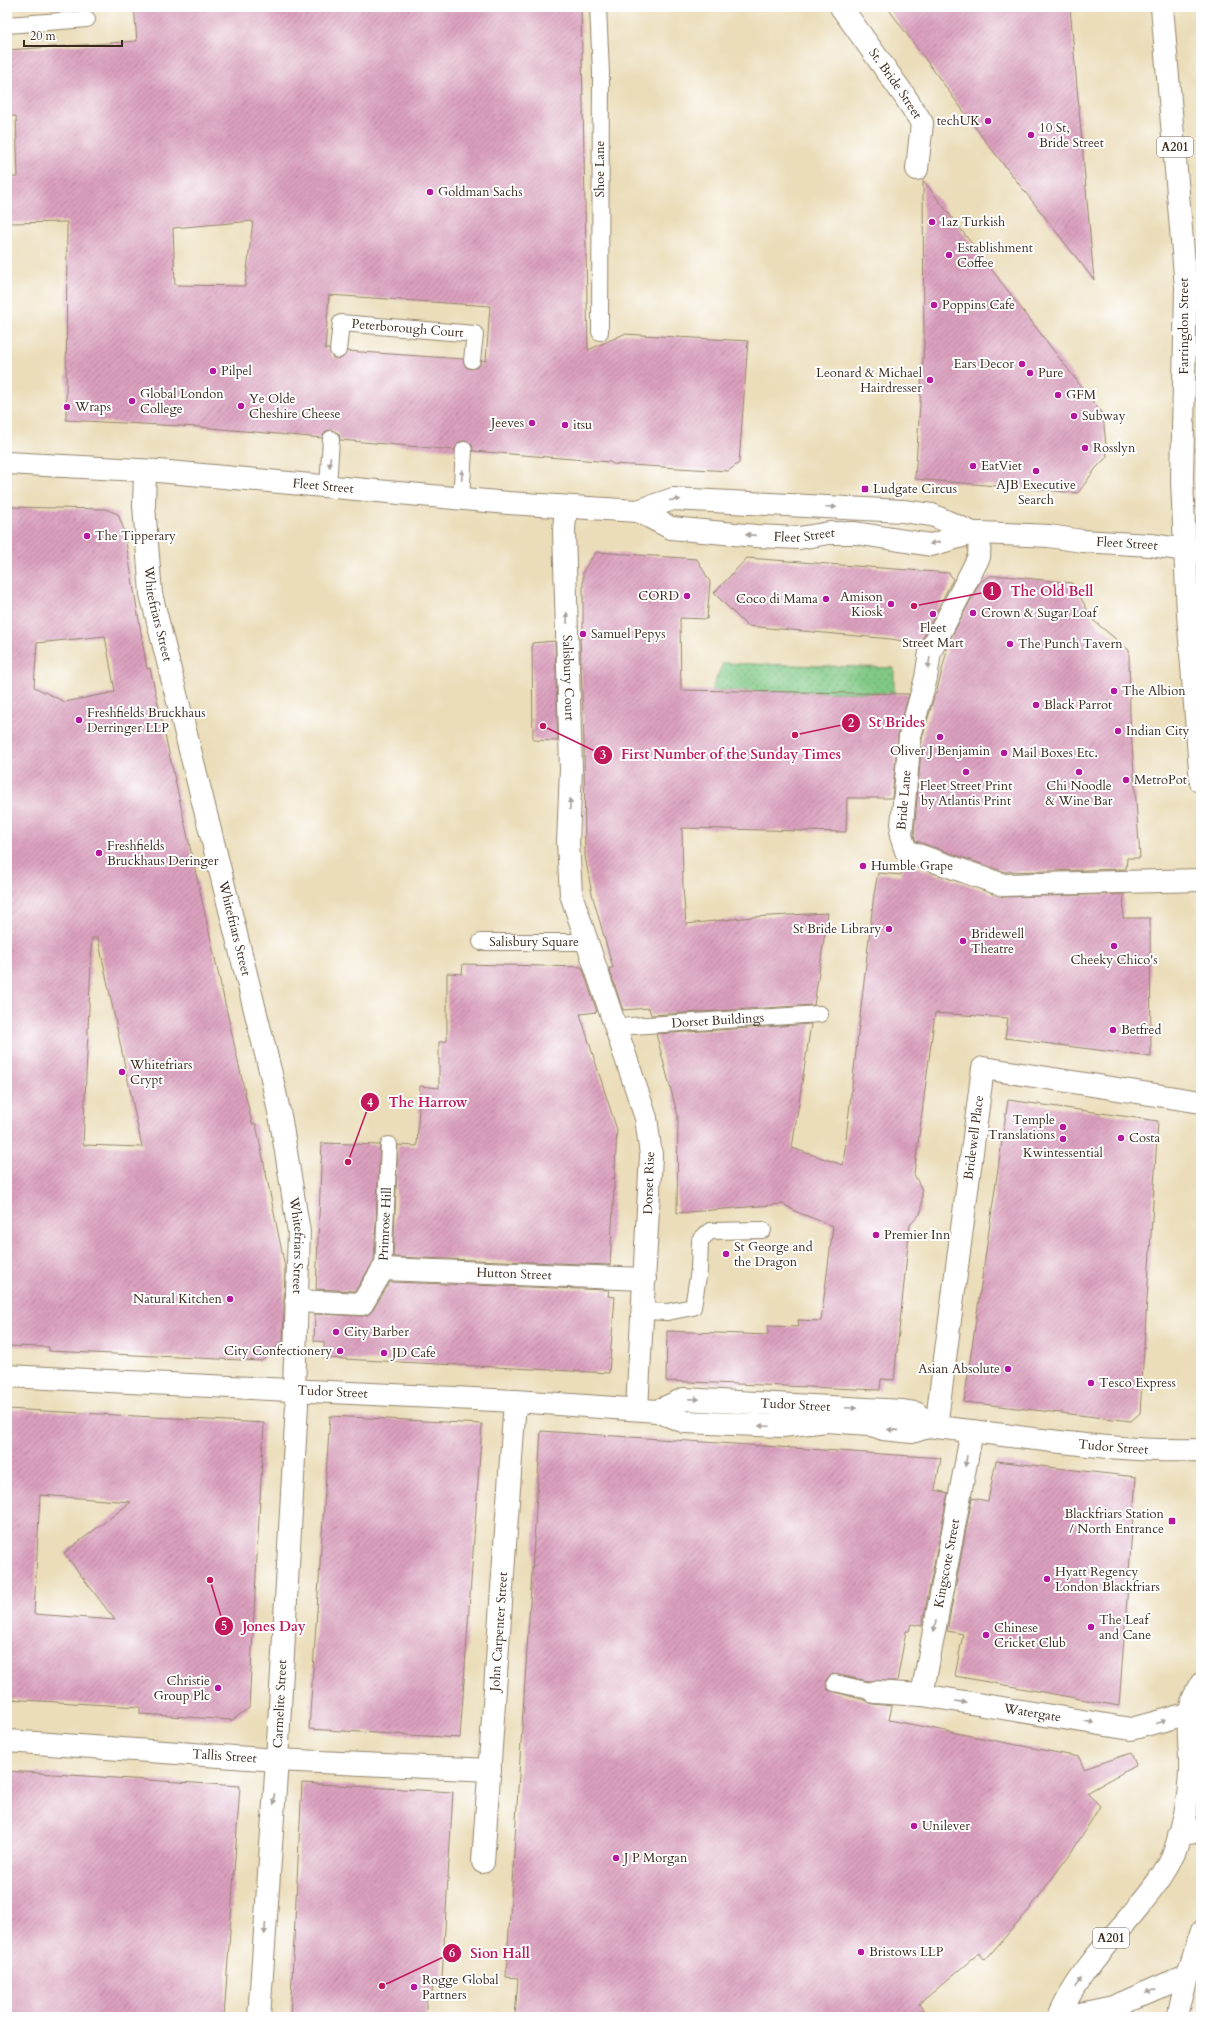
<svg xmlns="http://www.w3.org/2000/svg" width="1208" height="2024" font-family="Cardo,serif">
<defs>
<pattern id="green-dots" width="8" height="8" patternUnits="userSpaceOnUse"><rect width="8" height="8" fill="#81c986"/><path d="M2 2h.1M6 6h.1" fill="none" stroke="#6ba36d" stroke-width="1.8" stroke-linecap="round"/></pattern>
<pattern id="building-hatch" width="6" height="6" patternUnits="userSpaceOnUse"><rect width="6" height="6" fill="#dba0be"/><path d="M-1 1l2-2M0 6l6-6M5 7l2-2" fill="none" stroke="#b3839a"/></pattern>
</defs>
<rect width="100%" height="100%" fill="#fff"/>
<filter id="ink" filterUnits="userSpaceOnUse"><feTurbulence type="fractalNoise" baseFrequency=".025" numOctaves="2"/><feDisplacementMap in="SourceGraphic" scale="8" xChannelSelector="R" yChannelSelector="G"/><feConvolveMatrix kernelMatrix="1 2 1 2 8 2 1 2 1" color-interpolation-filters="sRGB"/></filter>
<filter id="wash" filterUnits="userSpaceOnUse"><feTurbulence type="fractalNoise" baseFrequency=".012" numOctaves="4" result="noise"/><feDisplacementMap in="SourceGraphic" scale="16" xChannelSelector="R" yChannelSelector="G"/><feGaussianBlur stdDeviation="0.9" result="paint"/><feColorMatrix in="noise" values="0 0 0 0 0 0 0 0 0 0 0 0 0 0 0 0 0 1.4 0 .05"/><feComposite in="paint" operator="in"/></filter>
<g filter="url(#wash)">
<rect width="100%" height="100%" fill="#ebddb9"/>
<path fill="url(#green-dots)" stroke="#5e7a52" d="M723 663 894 668V693L711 691Z"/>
<g id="blocks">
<g fill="url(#building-hatch)" fill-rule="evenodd">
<path d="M134 7H581L588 350 624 334 748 341 739 463 728 471 613 464 610 462 473 451 472 445 465 441 459 442 455 450 340 440 339 434 332 430 326 431 322 438 199 427 66 420 67 222 7 223V177H18L16 116H7V50L137 41ZM253 221 245 286 175 285 173 228ZM329 295 490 306 486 361 482 360 479 366 471 369 466 367 463 359 347 351 342 358H333L329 349H325Z"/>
<path d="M887 7H1070L1094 280 986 142Z"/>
<path d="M923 180 1103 415 1107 457 1096 468 1078 493 915 479 924 343Z"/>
<path d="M7 507 105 509 118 514 124 530 147 669 150 668 252 1124H256L285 1267 283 1340 262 1361 49 1351V1347L7 1346ZM105 636 115 692 65 702 34 687 37 643ZM92 938H98L142 1147 83 1145Z"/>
<path d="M596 552 697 559 710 582 707 619 680 618 681 690 909 694 898 735 892 798H847L846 832 682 828 683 887 686 924 752 917 828 913 814 1005 651 1015 649 1008 623 1010 609 968H613L592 894 585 856 584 743 580 638H583V571Z"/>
<path d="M747 558 949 573 953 579 920 644 891 639 747 626 714 593Z"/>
<path d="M990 576H1006L1072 583 1094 621 1129 650 1130 717 1140 858H1127L1126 869 1005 872 916 841 914 835 922 738 935 694H936L947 650 945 649 980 582Z"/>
<path d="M555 641 558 741 533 740 532 643Z"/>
<path d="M904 863 1003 897 1124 894 1123 918H1150L1151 1057 1005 1038 1008 1018 935 1013 914 1174 922 1190V1208L920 1214 910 1225 894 1380 881 1379 880 1390 666 1381 667 1331 768 1335V1326L799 1327 798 1320 821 1321 833 1226 797 1212 783 1204 677 1213 678 1116 656 1034 811 1024 792 1148 843 1165 874 894 878 873 901 875Z"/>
<path d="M463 964 582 967 597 1012 580 1014 617 1130 610 1265 393 1257 398 1145 417 1146 420 1086 439 1088V1042L447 1041V973L462 974Z"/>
<path d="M1008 1100 1158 1121 1140 1413 1131 1421 964 1402Z"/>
<path d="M322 1143 380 1145 374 1261 355 1291 316 1289Z"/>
<path d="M390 1282 609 1290 608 1296 615 1297 609 1373 324 1358V1342L314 1341 315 1314 361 1316 368 1315 373 1310Z"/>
<path d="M7 1409 264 1423 249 1708 232 1720 140 1714V1707L7 1699ZM40 1495 131 1502 64 1553 115 1620 34 1614Z"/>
<path d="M330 1416 482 1424 460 1738 309 1729Z"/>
<path d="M541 1431 941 1458 935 1490 948 1493 922 1626 911 1624 909 1631H906L897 1681H868L833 1674 826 1680 828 1690 864 1700 873 1704 892 1706 889 1720 1079 1757 1084 1769 1131 1753 1136 1765 1087 1793 1100 1806 1075 1847 1029 1910 985 1960 979 1953 919 2004 928 2017H515L518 1978 506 1977Z"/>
<path d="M996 1461 1136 1477 1119 1706 955 1676 963 1634 947 1631 972 1498 988 1501Z"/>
<path d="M7 1771 240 1786 224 2017H7Z"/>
<path d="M302 1783 453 1792 442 1979 433 1982 432 1994 427 1995 425 2017H290Z"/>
</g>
</g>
</g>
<g filter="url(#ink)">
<use href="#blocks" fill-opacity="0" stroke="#93846c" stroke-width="1"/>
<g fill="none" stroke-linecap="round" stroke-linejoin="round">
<g stroke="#93846c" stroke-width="18">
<g id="lane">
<path d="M598 7 601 72 600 332"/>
<path d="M7 25 87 19"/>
<path id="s1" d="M338 350 341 323 475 334 472 360"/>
<path d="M328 486 331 439"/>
<path d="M461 499 464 450"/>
<path id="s2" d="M481 942H586"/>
<path id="s3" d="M616 1027 820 1014"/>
<path id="s4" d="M383 1269 389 1145"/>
<path d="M643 1311 667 1312 693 1307 699 1270 700 1240 710 1231 763 1230"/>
<path d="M835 1683 874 1692"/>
</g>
</g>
<g stroke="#93846c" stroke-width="24">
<g id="street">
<path id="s5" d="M841 7 904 95 922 123 917 169"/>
<path d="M1186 287 1201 284"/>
<path id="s6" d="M145 471 144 506 151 594 271 1074 281 1121 299 1232 294 1390 297 1405 277 1760 259 2017"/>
<path id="s7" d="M566 507 564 530 571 769 568 843 571 894 646 1118 651 1155 637 1409"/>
<path d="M980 533 979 557 930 652 926 678 910 736 901 836 906 851 1003 885 1201 880"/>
<path id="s8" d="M296 1301 362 1304 383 1269 645 1279"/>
<path id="s9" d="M7 1376 515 1401 657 1411 685 1422 782 1426 827 1421 869 1424 883 1429 912 1432 931 1426 936 1427C1023 1436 1113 1453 1201 1450"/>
<path id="s10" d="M657 1411 684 1399 903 1411 916 1413 931 1426"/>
<path id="s11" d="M936 1427 983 1068 1201 1102"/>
<path id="s12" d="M874 1692 922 1695 1131 1729 1190 1713"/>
<path id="s13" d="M922 1695 972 1431"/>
<path id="s14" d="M7 1741 277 1760 490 1770"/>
<path id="s15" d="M483 1862 515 1401"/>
</g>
</g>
<g stroke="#93846c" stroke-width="24">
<g id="secondary">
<path id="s16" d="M7 463 158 471 508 503 638 511 673 499 903 511 932 515 973 533"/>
<path id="s17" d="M638 511 671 528 756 536 799 538 829 533H855L931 545 973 533H980L1049 536 1082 541 1151 545 1201 552"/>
</g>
</g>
<g stroke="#93846c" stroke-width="24">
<g id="primary">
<path d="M1162 7 1186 287 1182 480 1188 614 1201 782"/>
<path d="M1179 1834 1201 1831"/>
<path d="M1059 2017C1072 1983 1105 1945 1129 1918 1145 1898 1164 1877 1174 1853 1183 1828 1189 1799 1190 1772 1191 1751 1186 1727 1191 1706 1192 1698 1198 1690 1201 1684"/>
<path d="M1066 2017 1113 2007 1187 1975"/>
<path d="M1177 2017 1187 1975 1201 1932"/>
</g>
</g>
<use href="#lane" stroke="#fff" stroke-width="16"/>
<use href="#street" stroke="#fff" stroke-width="22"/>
<use href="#secondary" stroke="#fff" stroke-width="22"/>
<use href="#primary" stroke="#fff" stroke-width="22"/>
</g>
<defs><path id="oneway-solid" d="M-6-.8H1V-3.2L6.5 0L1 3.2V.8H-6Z"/></defs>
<g fill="#a79f9a">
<use href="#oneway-solid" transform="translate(330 462) rotate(94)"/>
<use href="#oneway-solid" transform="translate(462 475) rotate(-86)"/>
<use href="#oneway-solid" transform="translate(675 500) rotate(-5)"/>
<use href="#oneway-solid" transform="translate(831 507) rotate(3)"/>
<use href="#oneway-solid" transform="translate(751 535) rotate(-175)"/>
<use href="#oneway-solid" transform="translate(935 543) rotate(169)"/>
<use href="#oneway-solid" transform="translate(567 618) rotate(-92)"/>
<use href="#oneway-solid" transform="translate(929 663) rotate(99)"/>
<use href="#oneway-solid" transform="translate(570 804) rotate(-88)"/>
<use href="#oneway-solid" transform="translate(694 1399) rotate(3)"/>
<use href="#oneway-solid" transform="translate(851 1408) rotate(3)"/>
<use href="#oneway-solid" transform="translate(764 1426) rotate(-178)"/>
<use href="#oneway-solid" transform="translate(893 1430) rotate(-174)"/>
<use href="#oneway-solid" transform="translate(966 1461) rotate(100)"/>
<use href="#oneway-solid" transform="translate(935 1626) rotate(101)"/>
<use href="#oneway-solid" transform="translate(961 1702) rotate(9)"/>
<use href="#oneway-solid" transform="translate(1089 1722) rotate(9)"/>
<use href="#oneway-solid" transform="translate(1161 1722) rotate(-17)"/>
<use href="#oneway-solid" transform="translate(274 1799) rotate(94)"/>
<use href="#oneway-solid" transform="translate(265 1929) rotate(94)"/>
<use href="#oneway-solid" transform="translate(1078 1983) rotate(-54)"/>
<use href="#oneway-solid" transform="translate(1151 1992) rotate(158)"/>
</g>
</g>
<g fill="#b5179e" stroke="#fff" stroke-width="1.5">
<circle cx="988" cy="121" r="4"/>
<circle cx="1031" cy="135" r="4"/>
<circle cx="430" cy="192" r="4"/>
<circle cx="932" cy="222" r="4"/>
<circle cx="949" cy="255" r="4"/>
<circle cx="934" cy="305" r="4"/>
<circle cx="1022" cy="364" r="4"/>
<circle cx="213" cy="371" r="4"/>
<circle cx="1030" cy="373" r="4"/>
<circle cx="930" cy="380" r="4"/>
<circle cx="1058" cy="395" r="4"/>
<circle cx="132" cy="401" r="4"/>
<circle cx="241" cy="406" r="4"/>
<circle cx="67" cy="407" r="4"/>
<circle cx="1074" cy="416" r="4"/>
<circle cx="532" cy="423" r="4"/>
<circle cx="565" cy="425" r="4"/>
<circle cx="1085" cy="448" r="4"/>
<circle cx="973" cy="466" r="4"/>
<circle cx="1036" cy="471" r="4"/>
<rect x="861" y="485" width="8" height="8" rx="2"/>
<circle cx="87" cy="536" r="4"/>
<circle cx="687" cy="596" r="4"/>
<circle cx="826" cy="599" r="4"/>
<circle cx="891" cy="604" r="4"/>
<circle cx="973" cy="613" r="4"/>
<circle cx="933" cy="614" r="4"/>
<circle cx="583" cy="634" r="4"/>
<circle cx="1010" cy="644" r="4"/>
<circle cx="1114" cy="691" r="4"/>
<circle cx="1036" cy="705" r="4"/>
<circle cx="79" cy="720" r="4"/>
<circle cx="1118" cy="731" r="4"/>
<circle cx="940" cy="737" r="4"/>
<circle cx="1004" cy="753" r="4"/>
<circle cx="966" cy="772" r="4"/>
<circle cx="1079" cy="772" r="4"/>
<circle cx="1126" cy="780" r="4"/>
<circle cx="99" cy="853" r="4"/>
<circle cx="863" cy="866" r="4"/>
<circle cx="889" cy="929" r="4"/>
<circle cx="963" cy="941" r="4"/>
<circle cx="1114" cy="946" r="4"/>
<circle cx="1113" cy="1030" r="4"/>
<circle cx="122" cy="1072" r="4"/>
<circle cx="1063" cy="1127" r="4"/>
<circle cx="1121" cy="1138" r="4"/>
<circle cx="1063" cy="1139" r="4"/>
<circle cx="876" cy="1235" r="4"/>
<circle cx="726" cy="1254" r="4"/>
<circle cx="230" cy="1299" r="4"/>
<circle cx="336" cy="1332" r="4"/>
<circle cx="340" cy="1351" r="4"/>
<circle cx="384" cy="1353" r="4"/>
<circle cx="1008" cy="1369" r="4"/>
<circle cx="1091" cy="1383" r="4"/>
<rect x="1168" y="1517" width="8" height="8" rx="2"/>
<circle cx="1047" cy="1579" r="4"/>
<circle cx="1091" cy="1627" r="4"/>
<circle cx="986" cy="1635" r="4"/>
<circle cx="218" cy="1688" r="4"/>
<circle cx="914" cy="1826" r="4"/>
<circle cx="616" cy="1858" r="4"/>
<circle cx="861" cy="1952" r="4"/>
<circle cx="414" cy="1987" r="4"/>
</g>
<g text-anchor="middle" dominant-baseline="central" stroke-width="4" stroke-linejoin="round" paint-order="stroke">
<g fill="#fff" stroke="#766a62" stroke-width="1">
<rect x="1157" y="137" width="36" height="20" rx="3"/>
<rect x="1093" y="1928" width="36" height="20" rx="3"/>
</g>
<g font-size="12" font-weight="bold" fill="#3b2a1e">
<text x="1175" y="147">A201</text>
<text x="1111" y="1938">A201</text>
</g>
<g font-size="13" fill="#3b2a1e" stroke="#fff">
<text stroke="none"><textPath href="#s5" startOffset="94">St. Bride Street</textPath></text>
<text transform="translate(600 169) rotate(-90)">Shoe Lane</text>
<text transform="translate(1184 326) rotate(-90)">Farringdon Street</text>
<text stroke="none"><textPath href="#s1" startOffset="94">Peterborough Court</textPath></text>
<text stroke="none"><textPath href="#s16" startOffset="317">Fleet Street</textPath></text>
<text stroke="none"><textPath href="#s17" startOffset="171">Fleet Street</textPath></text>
<text stroke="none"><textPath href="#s17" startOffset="497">Fleet Street</textPath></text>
<text stroke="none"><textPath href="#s6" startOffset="144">Whitefriars Street</textPath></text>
<text stroke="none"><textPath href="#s7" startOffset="171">Salisbury Court</textPath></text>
<text transform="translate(904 800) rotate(-85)">Bride Lane</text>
<text stroke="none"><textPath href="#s6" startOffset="468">Whitefriars Street</textPath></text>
<text stroke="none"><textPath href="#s2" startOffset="53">Salisbury Square</textPath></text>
<text stroke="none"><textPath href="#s3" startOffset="102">Dorset Buildings</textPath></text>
<text stroke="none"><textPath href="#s11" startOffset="292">Bridewell Place</textPath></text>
<text transform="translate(649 1183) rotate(-88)">Dorset Rise</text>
<text stroke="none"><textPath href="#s4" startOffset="45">Primrose Hill</textPath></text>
<text stroke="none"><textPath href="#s6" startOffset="792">Whitefriars Street</textPath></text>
<text stroke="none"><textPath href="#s8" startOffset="238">Hutton Street</textPath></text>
<text stroke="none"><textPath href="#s9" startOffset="326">Tudor Street</textPath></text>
<text stroke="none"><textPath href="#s10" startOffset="141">Tudor Street</textPath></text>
<text stroke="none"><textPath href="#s9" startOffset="1113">Tudor Street</textPath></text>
<text stroke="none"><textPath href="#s13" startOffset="134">Kingscote Street</textPath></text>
<text stroke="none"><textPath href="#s15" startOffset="231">John Carpenter Street</textPath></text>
<text transform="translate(280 1704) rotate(-87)">Carmelite Street</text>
<text stroke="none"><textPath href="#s12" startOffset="160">Watergate</textPath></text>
<text stroke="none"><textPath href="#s14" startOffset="218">Tallis Street</textPath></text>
</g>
<g font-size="13" fill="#3b2a1e" stroke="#fff" text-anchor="start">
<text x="980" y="121" text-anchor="end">techUK</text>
<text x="1039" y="128">10 St,<tspan x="1039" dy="15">Bride Street</tspan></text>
<text x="438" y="192">Goldman Sachs</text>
<text x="940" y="222">1az Turkish</text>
<text x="957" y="248">Establishment<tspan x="957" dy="15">Coffee</tspan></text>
<text x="942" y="305">Poppins Cafe</text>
<text x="1014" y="364" text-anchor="end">Ears Decor</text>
<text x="221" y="371">Pilpel</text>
<text x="922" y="373" text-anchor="end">Leonard &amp; Michael<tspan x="922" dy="15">Hairdresser</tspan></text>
<text x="1038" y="373">Pure</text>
<text x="140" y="394">Global London<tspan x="140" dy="15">College</tspan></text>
<text x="1066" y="395">GFM</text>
<text x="249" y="399">Ye Olde<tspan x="249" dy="15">Cheshire Cheese</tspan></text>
<text x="75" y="407">Wraps</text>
<text x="1082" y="416">Subway</text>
<text x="524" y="423" text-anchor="end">Jeeves</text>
<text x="573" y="425">itsu</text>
<text x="1093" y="448">Rosslyn</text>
<text x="981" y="466">EatViet</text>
<text x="1036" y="485" text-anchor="middle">AJB Executive<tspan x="1036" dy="15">Search</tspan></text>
<text x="873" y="489">Ludgate Circus</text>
<text x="95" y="536">The Tipperary</text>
<text x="679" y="596" text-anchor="end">CORD</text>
<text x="883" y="597" text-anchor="end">Amison<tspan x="883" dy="15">Kiosk</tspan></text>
<text x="818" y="599" text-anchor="end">Coco di Mama</text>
<text x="981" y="613">Crown &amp; Sugar Loaf</text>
<text x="933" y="628" text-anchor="middle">Fleet<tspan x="933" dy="15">Street Mart</tspan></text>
<text x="591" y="634">Samuel Pepys</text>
<text x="1018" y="644">The Punch Tavern</text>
<text x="1122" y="691">The Albion</text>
<text x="1044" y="705">Black Parrot</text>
<text x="87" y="713">Freshfields Bruckhaus<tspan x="87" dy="15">Derringer LLP</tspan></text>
<text x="1126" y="731">Indian City</text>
<text x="940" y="751" text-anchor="middle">Oliver J Benjamin</text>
<text x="1012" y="753">Mail Boxes Etc.</text>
<text x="1134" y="780">MetroPot</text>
<text x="966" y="786" text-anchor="middle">Fleet Street Print<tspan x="966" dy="15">by Atlantis Print</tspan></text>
<text x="1079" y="786" text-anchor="middle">Chi Noodle<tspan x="1079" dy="15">&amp; Wine Bar</tspan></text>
<text x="107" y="846">Freshfields<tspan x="107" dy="15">Bruckhaus Deringer</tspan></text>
<text x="871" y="866">Humble Grape</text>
<text x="881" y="929" text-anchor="end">St Bride Library</text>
<text x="971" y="934">Bridewell<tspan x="971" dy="15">Theatre</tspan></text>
<text x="1114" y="960" text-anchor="middle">Cheeky Chico's</text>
<text x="1121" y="1030">Betfred</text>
<text x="130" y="1065">Whitefriars<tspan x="130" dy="15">Crypt</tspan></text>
<text x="1055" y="1120" text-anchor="end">Temple<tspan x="1055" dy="15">Translations</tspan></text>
<text x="1129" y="1138">Costa</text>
<text x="1063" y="1153" text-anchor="middle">Kwintessential</text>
<text x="884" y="1235">Premier Inn</text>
<text x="734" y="1247">St George and<tspan x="734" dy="15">the Dragon</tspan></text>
<text x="222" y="1299" text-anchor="end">Natural Kitchen</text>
<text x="344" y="1332">City Barber</text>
<text x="332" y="1351" text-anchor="end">City Confectionery</text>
<text x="392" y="1353">JD Cafe</text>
<text x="1000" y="1369" text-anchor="end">Asian Absolute</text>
<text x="1099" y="1383">Tesco Express</text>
<text x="1164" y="1514" text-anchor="end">Blackfriars Station<tspan x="1164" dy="15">/ North Entrance</tspan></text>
<text x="1055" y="1572">Hyatt Regency<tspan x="1055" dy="15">London Blackfriars</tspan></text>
<text x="1099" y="1620">The Leaf<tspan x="1099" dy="15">and Cane</tspan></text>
<text x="994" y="1628">Chinese<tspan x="994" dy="15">Cricket Club</tspan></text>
<text x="210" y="1681" text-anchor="end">Christie<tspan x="210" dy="15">Group Plc</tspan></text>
<text x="922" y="1826">Unilever</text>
<text x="624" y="1858">J P Morgan</text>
<text x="869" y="1952">Bristows LLP</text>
<text x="422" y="1980">Rogge Global<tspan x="422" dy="15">Partners</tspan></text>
</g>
</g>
<path fill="none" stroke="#c2185b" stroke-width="1.5" d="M914 606L992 591M795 735L851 723M543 726L603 755M348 1162L370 1102M210 1580L224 1626M382 1986L452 1953"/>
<g fill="#c2185b" stroke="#fff" stroke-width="1.5">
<circle cx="914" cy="606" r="4"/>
<circle cx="795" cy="735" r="4"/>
<circle cx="543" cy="726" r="4"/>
<circle cx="348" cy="1162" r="4"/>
<circle cx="210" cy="1580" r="4"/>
<circle cx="382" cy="1986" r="4"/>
<circle cx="992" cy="591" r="10"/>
<circle cx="851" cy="723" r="10"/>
<circle cx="603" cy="755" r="10"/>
<circle cx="370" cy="1102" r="10"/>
<circle cx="224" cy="1626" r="10"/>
<circle cx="452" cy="1953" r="10"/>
</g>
<g font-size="12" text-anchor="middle" font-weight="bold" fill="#fff">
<text x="992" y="595">1</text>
<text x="851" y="727">2</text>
<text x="603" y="759">3</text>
<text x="370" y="1107">4</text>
<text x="224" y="1630">5</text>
<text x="452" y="1957">6</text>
</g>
<g font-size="14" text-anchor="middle" font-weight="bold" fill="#c2185b" stroke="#fff" stroke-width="4" stroke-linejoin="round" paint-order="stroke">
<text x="1052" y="596">The Old Bell</text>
<text x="897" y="727">St Brides</text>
<text x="731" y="759">First Number of the Sunday Times</text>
<text x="428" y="1107">The Harrow</text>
<text x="274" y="1631">Jones Day</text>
<text x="500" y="1958">Sion Hall</text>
</g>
<rect width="1208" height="2024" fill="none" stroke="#fff" stroke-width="24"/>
<path d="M24 40v6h98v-6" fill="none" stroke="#3b2a1e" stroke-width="2"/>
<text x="30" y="40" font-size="12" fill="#3b2a1e" stroke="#ffffff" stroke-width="3" paint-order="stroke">20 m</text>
</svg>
